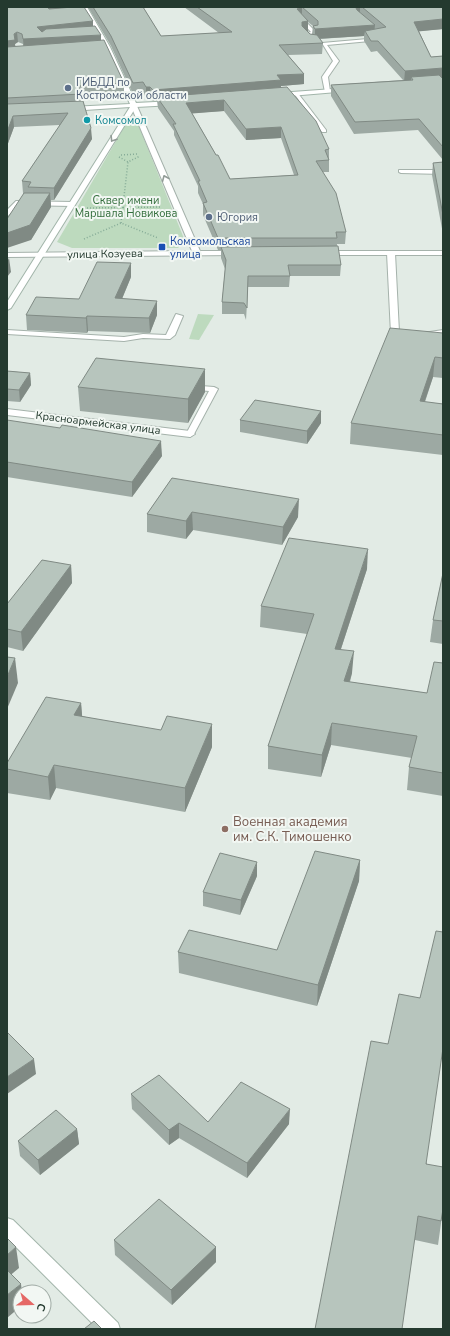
<svg xmlns="http://www.w3.org/2000/svg" width="450" height="1336" font-family="'Nunito Sans',sans-serif">
<rect width="100%" height="100%" fill="#e2ebe5"/>
<g fill="#bddabe">
<path d="M126 124H138L185 241 178 248H72L57 242Z"/>
<path d="M198 314 214 315 199 340 189 339Z"/>
</g>
<g fill="none" stroke-linecap="round" stroke-linejoin="round">
<g stroke="#a5b2ab" stroke-width="2">
<g id="lane">
<path d="M298 18H302L317 33 309 35 313 41H309L303 34 311 32Z"/>
<path d="M379 38 381 40 327 45 339 61 328 77 330 91 325 92 322 77 333 61 322 43Z"/>
<path d="M293 92H297L326 130V132H322Z"/>
<path d="M399 170H443V174L401 173 399 172Z"/>
<path d="M16 201 72 202 75 204 72 206 18 205 7 217V210Z"/>
<path d="M391 251 395 253 399 332H407V336C402 337 394 338 391 334L387 253Z"/>
<path d="M176 314 183 316 175 335 170 339 143 338 124 341 7 334V330L124 337 143 334 166 335Z"/>
<path d="M443 330V334L423 337 419 335 423 333Z"/>
<path d="M188 385 214 387 218 389 194 434 190 437 186 434 209 391 188 389Z"/>
</g>
</g>
<g stroke="#a5b2ab" stroke-width="2">
<g id="street">
<path d="M134 104 137 106 200 251H239V255L7 257V253L192 251 131 106Z"/>
<rect x="319" y="251" width="124" height="4"/>
<path d="M7 409 190 431 195 434 190 437 7 415Z"/>
</g>
</g>
<g stroke="#a2b5aa" stroke-width="2">
<g id="secondary">
<path d="M81 7H87L110 47 136 103 174 101 177 103 174 105 136 107 11 308 7 310V302L130 107 70 111 67 109 70 107 130 104 104 47Z"/>
<path d="M347 88 350 90 349 91 278 97 275 95 278 93Z"/>
<path d="M7 1218 13 1220 118 1323 120 1329H98L7 1238Z"/>
</g>
</g>
<g stroke="#85ab97" stroke-width="1.5" stroke-dasharray="1 2" stroke-linecap="butt">
<path d="M121 155 138 154"/>
<path d="M119 157 128 162 140 156"/>
<path d="M87 208 160 207"/>
<path d="M121 223 128 162"/>
<path d="M84 239 121 223 158 238"/>
</g>
<use href="#lane" fill="#fff" fill-rule="evenodd"/>
<use href="#street" fill="#fff" fill-rule="evenodd"/>
<use href="#secondary" fill="#fff" fill-rule="evenodd"/>
</g>
<g fill="#9da9a3" fill-rule="evenodd">
<path d="M7 7 93 21V26L124 83V94L81 97V101L92 139 54 200H51V207L31 240 23 193 22 181 60 125 14 127 7 146ZM18 42 23 44V46H15V44Z"/>
<path d="M88 7H143L161 36 219 33 184 7H443V29L419 31 431 57 443 56V160L418 130 354 134 331 96V85L403 80 377 51 371 52 364 41V36L319 39 323 43 322 54 288 55 304 74V84L281 86V88L329 149V172H323L346 232 345 244H337V246L341 265 340 276H290L289 287H248L246 320 244 314H222V302L225 269 221 258V250H218L203 215V204L198 193V186L174 135V131L158 108 157 101H153L151 98H146L143 93 133 94 111 46ZM308 22 313 26 312 34H310L307 31ZM224 111 246 140 281 138 294 175 230 179 192 113Z"/>
<path d="M443 162V234L432 175 433 163Z"/>
<path d="M131 277 122 299 157 315 150 333 88 331 87 333 27 330 26 315 79 299Z"/>
<path d="M443 333V378L433 377 425 402 443 404V455L350 444 351 423Z"/>
<path d="M7 371 30 373 31 385 20 402 7 401Z"/>
<path d="M78 387 205 392 188 423 80 411Z"/>
<path d="M321 411V423L307 444 240 432V420Z"/>
<path d="M7 420 162 456 132 497 7 477Z"/>
<path d="M172 478 298 517 282 545 193 530 186 539 147 532V514Z"/>
<path d="M71 565 72 583 23 651 7 647V604Z"/>
<path d="M367 569 341 649 352 673 350 682 427 693 443 663V796L407 790 409 767 412 758 331 745 321 777 268 769V746L307 634 260 627 261 606Z"/>
<path d="M443 573V644L430 642 433 620Z"/>
<path d="M81 703 82 716 212 747 185 812 56 788 50 800 7 793V763Z"/>
<path d="M360 860 359 881 317 1006 179 973 178 952 277 950Z"/>
<path d="M257 876 240 915 203 906V892Z"/>
<path d="M388 1044 427 1164 443 1209 438 1245 415 1240Z"/>
<path d="M131 1094 208 1122 289 1124 247 1178 179 1138 169 1145 132 1109Z"/>
<path d="M77 1129 79 1144 40 1175 20 1156 18 1141Z"/>
<path d="M114 1240 216 1247V1262L172 1305 115 1255Z"/>
</g>
<g fill="#808a84">
<path d="M46 7H81L48 15Z"/>
<path d="M302 7V17L297 9Z"/>
<path d="M359 7H360V16L356 18V8Z"/>
<path d="M443 19V29L413 32 414 22Z"/>
<path d="M93 21V31L38 37 37 27Z"/>
<path d="M308 21V31L302 32V22Z"/>
<path d="M375 25 374 35 365 31 364 36 315 39V29Z"/>
<path d="M17 32 18 42 15 44 16 50 7 52V41Z"/>
<path d="M101 35V45L24 50 23 39Z"/>
<path d="M443 68V79L413 80 411 77V81L404 82 405 71Z"/>
<path d="M304 74V84L281 86V91L157 97V101H153V90L277 75Z"/>
<path d="M146 87H150L151 98H146Z"/>
<path d="M224 100V111L186 114V103Z"/>
<path d="M13 116 14 127 7 146V132Z"/>
<path d="M281 127V138L246 140V129Z"/>
<path d="M91 128 92 139 54 200V188Z"/>
<path d="M50 193 51 207 31 240 7 248V233Z"/>
<path d="M9 258 11 272 7 277V262Z"/>
<path d="M131 263V277L116 313 115 298Z"/>
<path d="M157 301V315L150 333 149 318Z"/>
<path d="M87 316 88 331 87 333 86 318Z"/>
<path d="M435 357 433 377 418 421 420 401Z"/>
<path d="M205 369V392L188 423V399Z"/>
<path d="M30 373 31 385 20 402 19 390Z"/>
<path d="M321 411V423L307 444V431Z"/>
<path d="M161 441 162 456 132 497V482Z"/>
<path d="M299 499 298 517 282 545 283 527Z"/>
<path d="M192 512 193 530 186 539V521Z"/>
<path d="M368 549 367 569 334 670 335 649Z"/>
<path d="M71 565 72 583 23 651 21 632Z"/>
<path d="M354 651 352 673 343 703 344 681Z"/>
<path d="M15 658 18 683 7 709V677Z"/>
<path d="M81 703 83 726 74 715Z"/>
<path d="M332 723 331 745 321 777 322 755Z"/>
<path d="M212 724V747L185 812V788Z"/>
<path d="M54 765 56 788 50 800 48 777Z"/>
<path d="M360 860 359 881 317 1006 318 985Z"/>
<path d="M257 862V876L240 915 241 900Z"/>
<path d="M34 1059 36 1074 7 1094V1077Z"/>
<path d="M290 1109 289 1124 247 1178V1163Z"/>
<path d="M179 1123V1138L169 1145V1130Z"/>
<path d="M77 1129 79 1144 40 1175 38 1160Z"/>
<path d="M16 1247 19 1268 7 1278V1255Z"/>
<path d="M216 1247V1262L172 1305 171 1290Z"/>
<path d="M21 1284 22 1292H20V1307L7 1318V1295Z"/>
</g>
<g fill="#b7c5bd" stroke="#808a84" fill-rule="evenodd">
<path d="M7 7H47L49 9 73 7H84L93 21 37 27 42 32 46 29 95 26 101 35 23 39 22 34 17 32 14 34 15 40 7 41Z"/>
<path d="M93 7H143L161 36 232 32 197 7H301L297 9 308 21 302 22V26L310 34 317 35 323 43 279 45 304 74 277 75 281 80 153 90 150 87H146L143 82 133 83 111 36Z"/>
<path d="M302 7H359L356 8 357 10 375 25 315 29 313 26 318 25V21Z"/>
<path d="M362 7H443V19L414 22 431 57 443 56V68L405 71 378 41H371L365 31 386 27Z"/>
<path d="M104 40 124 83 79 86 81 94 7 98V47Z"/>
<path d="M439 75 443 79V147L419 119 355 122 331 85 413 80 411 77Z"/>
<path d="M287 87 316 121 329 149 325 150 329 160 316 161 336 193 346 232H336L337 238H218L203 203 207 202 198 181H200L173 124H176L157 97ZM224 100 246 129 281 127 298 175 230 179 218 155H216L186 103Z"/>
<path d="M83 101 91 128 54 188 28 187 31 182 22 181 68 113 13 116 7 132V104Z"/>
<path d="M443 162V215L433 163Z"/>
<path d="M24 193H50L30 225 7 233V219Z"/>
<path d="M338 246 341 265H288L290 276H248L247 308 244 303 222 302 226 260 221 247Z"/>
<path d="M97 262 131 263 115 298 157 301 149 318 87 316 86 318 26 315 36 297 79 299Z"/>
<path d="M390 328 443 333V358L435 357 420 401 443 404V435L351 423Z"/>
<path d="M96 358 205 369 188 399 78 387Z"/>
<path d="M7 371 30 373 19 390 7 389Z"/>
<path d="M255 400 321 411 307 431 240 420Z"/>
<path d="M7 420 60 428 62 425 161 441 132 482 7 462Z"/>
<path d="M172 478 299 499 283 527 192 512 186 521 147 514Z"/>
<path d="M289 538 368 549 335 649 354 651 344 681 427 693 434 662 443 663V773L409 767 417 736 332 723 322 755 268 746 314 614 261 606Z"/>
<path d="M42 560 71 565 21 632 7 629V604Z"/>
<path d="M443 573V621L433 620Z"/>
<path d="M7 657 15 658 7 677Z"/>
<path d="M46 697 81 703 74 715 161 730 167 716 212 724 185 788 54 765 48 777 7 769V763Z"/>
<path d="M315 851 360 860 318 985 178 952 189 930 277 950Z"/>
<path d="M220 853 257 862 241 900 203 892Z"/>
<path d="M436 931 443 932V1048L426 1164 443 1167V1209L441 1221 418 1216 402 1329H315L371 1041 388 1044 399 994 420 998Z"/>
<path d="M7 1032 34 1059 7 1077Z"/>
<path d="M159 1075 208 1122 241 1082 290 1109 247 1163 179 1123 169 1130 131 1094Z"/>
<path d="M56 1110 77 1129 38 1160 18 1141Z"/>
<path d="M159 1199 216 1247 171 1290 114 1240Z"/>
<path d="M7 1238 16 1247 7 1255Z"/>
<path d="M7 1270 21 1284 7 1295Z"/>
<path d="M94 1321 102 1329H84Z"/>
</g>
<defs><path id="oneway-chevron" d="M-2-3.5L2.5 0L-2 3.5" fill="none" stroke-width="1.6" stroke-linecap="round" stroke-linejoin="round"/></defs>
<g stroke="#929c97">
<use href="#oneway-chevron" transform="translate(113 139) rotate(122)"/>
<use href="#oneway-chevron" transform="translate(165 178) rotate(-113)"/>
</g>
<g fill="#5c6f8a" stroke="#f2f7f3" stroke-width="1.5">
<circle cx="68" cy="88" r="4"/>
<circle cx="209" cy="217" r="4"/>
</g>
<circle fill="#0f9aa8" stroke="#f2f7f3" stroke-width="1.5" cx="87" cy="120" r="4"/>
<rect fill="#1a4fb4" stroke="#f2f7f3" stroke-width="1.5" x="158" y="243" width="8" height="8" rx="2"/>
<circle fill="#8d6e63" stroke="#f2f7f3" stroke-width="1.5" cx="225" cy="829" r="4"/>
<g text-anchor="middle" dominant-baseline="central" stroke-width="4" stroke-linejoin="round" paint-order="stroke">
<g font-size="11" fill="#4e5e75" stroke="#f2f7f3" text-anchor="start">
<text x="76" y="82">ГИБДД по<tspan x="76" dy="13">Костромской области</tspan></text>
<text x="217" y="217">Югория</text>
</g>
<g font-size="11" fill="#0d838f" stroke="#f2f7f3" text-anchor="start">
<text x="95" y="120">Комсомол</text>
</g>
<g font-size="11" fill="#326d3b" stroke="#f2f7f3">
<text x="126" y="200">Сквер имени<tspan x="126" dy="13">Маршала Новикова</tspan></text>
</g>
<g font-size="11" fill="#164399" stroke="#f2f7f3" text-anchor="start">
<text x="170" y="241">Комсомольская<tspan x="170" dy="13">улица</tspan></text>
</g>
<g font-size="11" fill="#243a2f" stroke="#f2f7f3">
<text transform="translate(105 254) rotate(-1)">улица Козуева</text>
<text transform="translate(98 423) rotate(7)">Красноармейская улица</text>
</g>
<g font-size="13" fill="#785e54" stroke="#f2f7f3" text-anchor="start">
<text x="233" y="822">Военная академия<tspan x="233" dy="15">им. С.К. Тимошенко</tspan></text>
</g>
</g>
<rect width="450" height="1336" fill="none" stroke="#243a2f" stroke-width="16"/>
<g transform="translate(32 1304) rotate(110)"><circle r="19" fill="#f2f7f3" stroke="#a0aba5"/>
<path d="M0-3L7 15L0 10L-7 15Z" fill="#e56866"/>
<text y="-6" font-size="11" font-weight="bold" text-anchor="middle" fill="#243a2f">С</text>
</g>
</svg>
